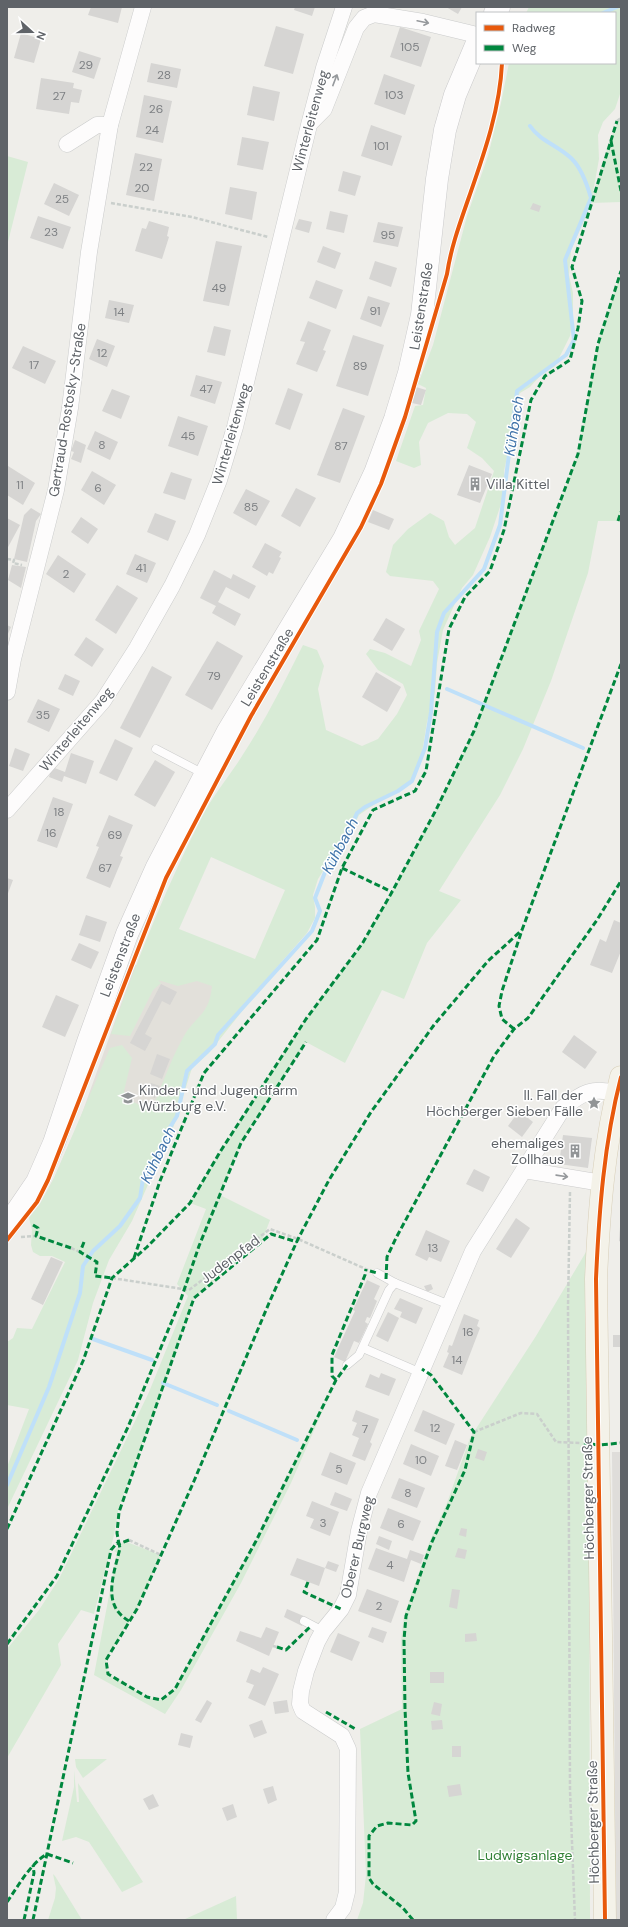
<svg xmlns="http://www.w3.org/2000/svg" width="628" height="1927" font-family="'DM Sans',sans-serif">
<rect width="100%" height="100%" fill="#efeeea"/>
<path fill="#dfddda" d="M612 1452H621V1920H616Z"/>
<path fill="#e2e0da" d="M135 965 257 977 216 1014 143 1165 29 1218 40 1204 54 1178 80 1119Z"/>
<g fill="#d8ebd6" fill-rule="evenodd">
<path d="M529 7H621V91L615 109 603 122 598 135 599 159 592 198 585 219 571 250 569 275 573 293V318L570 336 555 366 541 375 530 387 520 393 517 398 518 415 515 425 508 442V452L504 471 505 484 502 501 490 537 473 575 462 588 443 630 437 663 435 692 427 722 421 759 415 776 396 793 375 804 359 815 348 838 334 854 318 879 313 895 315 907V918L307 933 277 967 209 1053 192 1068 173 1128 132 1221 109 1260 93 1303 78 1360 7 1509V1467L29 1409 7 1405V1342L13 1338 17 1328 32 1329 65 1262 52 1256H40L33 1252 31 1245 32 1230 29 1218 40 1204 54 1178 110 1048 122 1045 132 1058 124 1091 129 1100 144 1107 155 1102C164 1080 172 1057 184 1036 196 1015 209 1016 212 986L197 981 178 986 158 980 161 983 153 990 130 1036 111 1034C137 960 166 887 202 817 213 795 229 777 242 756 265 721 284 683 303 645L317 650 324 666 318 689 326 730 362 746 378 739 397 714 407 695 403 684 378 670 366 654 370 649 385 653 411 666 421 640 419 631 439 589 433 581 390 576 386 572 393 545 408 529 430 513 444 521 449 537 455 545 475 528 494 471 482 458 467 448 476 422 467 414 448 413 428 423 419 442 421 465 414 468 396 461 415 406 423 405 426 388 418 384 433 345 467 216 488 156 501 103 509 63H615V13H526ZM211 857 285 890 255 959 179 929Z"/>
<path d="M621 118V202L591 203C596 188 612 125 621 118Z"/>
<path d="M7 156 28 162 7 246Z"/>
<path d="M621 271V512L618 521H598L588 573 551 681 523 749 500 795 439 891 461 900 427 943 404 999 382 990 345 1063 306 1042 241 1143 220 1195 270 1220 262 1241 194 1298 165 1383 119 1506 114 1535 94 1614 81 1610 58 1644 61 1665 7 1758V1649L39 1610 59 1579 149 1392 188 1296 177 1284 206 1209 190 1203 220 1152 306 1019 362 944 392 892 436 810 474 731 578 454 598 344Z"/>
<path d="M586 1252 589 1439 590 1920H357L363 1903 366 1875 360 1729 402 1709 401 1640 404 1616 429 1543 447 1503 470 1438 536 1336Z"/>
<path d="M336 1380 291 1483 241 1583 181 1690 165 1714 94 1675 117 1553 114 1551 124 1541 161 1555 137 1609 106 1660 108 1674 147 1697 161 1700 175 1689 256 1541Z"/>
<path d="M75 1759H107L83 1778 76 1767Z"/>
<path d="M74 1770 77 1802H79L78 1783 143 1882 122 1892 89 1842 76 1837 62 1841 74 1787Z"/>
<path d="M53 1874 55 1876 82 1920H48L55 1898 56 1888Z"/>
<path d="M236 1896 237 1920H183Z"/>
</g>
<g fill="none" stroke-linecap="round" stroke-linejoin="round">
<g stroke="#bfe0f9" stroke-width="4">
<path d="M603 13 617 7"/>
<path d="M447 689 583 748"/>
<path d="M93 1339 152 1360"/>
<path d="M163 1383 217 1405"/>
<path d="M229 1411 297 1440"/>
<path d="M7 1485 49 1387 80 1293 83 1266 93 1251 120 1226 140 1198 143 1179 166 1145 169 1129 177 1116 187 1071 215 1044 218 1035 312 931 320 911 315 898 327 867 339 854 357 813 365 807 398 791 412 781 425 748 431 712 437 632 444 613 484 569 500 525 517 391 566 355 574 340 565 260 591 198C587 184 582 169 572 159 559 146 540 141 530 126"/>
</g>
</g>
<g fill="#d6d5d3">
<path d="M91 7H122L118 23 88 15Z"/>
<path d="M295 7H315L312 16 294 10Z"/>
<path d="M446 7H462L458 14Z"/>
<path d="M276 26 304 34 293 74 264 66Z"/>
<path d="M400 27 431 37 421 67 390 57Z"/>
<path d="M21 33 41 39 34 63 14 58Z"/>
<path d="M79 51 101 58 94 79 72 72Z"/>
<path d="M151 63 181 69 177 88 147 82Z"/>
<path d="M384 74 415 85 405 115 374 104Z"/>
<path d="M41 78 74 83 73 88 82 90 79 103 71 102 69 114 36 109Z"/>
<path d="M253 86 280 92 274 121 247 115Z"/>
<path d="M144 95 172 101 163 143 136 137Z"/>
<path d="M371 125 402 136 392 166 361 156Z"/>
<path d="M242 137 269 142 263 170 237 165Z"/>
<path d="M135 153 162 159 154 201 126 195Z"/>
<path d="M343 171 361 176 355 196 338 191Z"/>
<path d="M54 183 79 195 69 216 44 204Z"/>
<path d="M230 187 257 192 252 220 225 214Z"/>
<path d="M533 203 541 206 539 212 530 209Z"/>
<path d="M330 211 348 215 344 233 326 229Z"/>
<path d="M38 216 71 227 63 249 30 238Z"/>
<path d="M299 219 312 222 309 233 295 229Z"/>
<path d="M149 221 169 227 167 236 169 237 162 259 135 251 142 228 146 229Z"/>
<path d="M378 222 403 227 398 247 373 242Z"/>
<path d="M216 241 242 246 229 306 203 301Z"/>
<path d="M323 246 341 253 335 269 317 262Z"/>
<path d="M375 261 397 268 391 287 369 279Z"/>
<path d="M316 280 343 290 336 309 309 298Z"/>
<path d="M368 296 390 303 381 327 360 319Z"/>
<path d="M109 300 134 305 129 323 105 318Z"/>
<path d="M308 321 331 330 323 350 326 351 317 372 296 364 305 342 300 341Z"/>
<path d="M214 326 231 330 225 356 207 352Z"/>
<path d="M353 335 384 345 368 396 336 386Z"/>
<path d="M97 339 115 346 107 367 89 359Z"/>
<path d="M23 346 56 361 45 384 12 368Z"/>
<path d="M196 375 222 382 215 404 190 396Z"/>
<path d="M416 387 426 390 421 405 412 403Z"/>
<path d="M288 388 303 394 290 430 275 424Z"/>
<path d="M112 389 130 396 121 419 102 411Z"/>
<path d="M343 408 365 416 340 483 317 475Z"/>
<path d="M178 416 208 426 198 456 168 446Z"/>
<path d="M95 431 118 442 110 460 87 449Z"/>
<path d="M75 440 86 445 81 463 71 459 74 452 71 451Z"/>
<path d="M469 465 492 474 480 503 457 495Z"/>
<path d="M8 466 35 483 23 505 7 495Z"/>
<path d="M92 471 116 485 104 505 81 490Z"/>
<path d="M171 472 192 479 185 500 163 493Z"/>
<path d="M296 488 316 498 300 527 281 516Z"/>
<path d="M246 489 270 501 256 526 233 513Z"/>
<path d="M31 508 41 514 36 521 27 562 14 559 24 515Z"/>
<path d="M373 510 394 519 389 530 368 522Z"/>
<path d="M155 513 176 521 168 541 147 532Z"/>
<path d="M81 517 98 529 88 544 71 532Z"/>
<path d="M7 518 20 525 7 549Z"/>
<path d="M265 543 282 552 279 557 281 558 273 574 269 572 267 576 252 567Z"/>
<path d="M135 554 156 563 147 583 126 574Z"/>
<path d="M58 555 86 574 74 593 46 574Z"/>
<path d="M12 565 26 567 21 588 8 580Z"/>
<path d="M214 570 231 579 233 574 256 586 249 599 226 587 218 602 241 614 235 626 212 613 216 606 200 598Z"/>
<path d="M117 585 138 598 116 634 95 620Z"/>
<path d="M386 618 405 629 392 651 373 640Z"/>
<path d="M7 625 11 627 7 636Z"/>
<path d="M86 637 104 649 92 667 74 655Z"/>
<path d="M217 641 243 656 212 710 185 695Z"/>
<path d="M152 666 172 677 140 738 120 728Z"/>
<path d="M376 672 401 687 387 712 362 697Z"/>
<path d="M65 674 80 681 73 696 58 689Z"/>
<path d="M38 699 60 709 49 732 27 722Z"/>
<path d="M115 739 133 748 117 781 99 773Z"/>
<path d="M15 748 30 754 23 771 9 766Z"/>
<path d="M71 753 94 761 86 784 64 776 62 782 49 777 52 767 65 772Z"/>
<path d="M155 760 175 772 155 807 134 795Z"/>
<path d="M53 797 73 804 57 848 37 841Z"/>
<path d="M109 815 133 825 120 856 123 857 110 888 86 878 99 847 96 846Z"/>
<path d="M7 878 13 880 7 896Z"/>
<path d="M86 915 107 922 100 942 79 935Z"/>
<path d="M614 920 621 923V951L612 973 590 965 600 939 606 942Z"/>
<path d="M79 943 99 952 91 969 71 960Z"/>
<path d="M161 984 177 992 170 1005 162 1001 145 1034 152 1038 145 1051 130 1043Z"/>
<path d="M56 995 79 1005 65 1037 42 1027Z"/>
<path d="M574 1035 597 1052 585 1069 562 1052Z"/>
<path d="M157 1054 170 1059 162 1079 150 1074Z"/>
<path d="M151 1083 160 1086 155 1098 146 1095Z"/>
<path d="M519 1111 533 1122 522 1137 508 1126Z"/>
<path d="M563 1135 592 1138 588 1168 559 1164Z"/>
<path d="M474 1169 490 1177 483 1192 466 1184Z"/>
<path d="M516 1218 530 1228 511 1258 496 1249Z"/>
<path d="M620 1227H621V1242L619 1241Z"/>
<path d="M426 1230 450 1241 441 1262 429 1257 427 1261 415 1255Z"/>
<path d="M51 1257 63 1262 43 1305 31 1299Z"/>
<path d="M367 1280 380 1286 374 1299 377 1301 370 1318 367 1317 365 1322 368 1324 359 1343 354 1341 345 1362 334 1357 355 1311 353 1310Z"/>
<path d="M431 1284 433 1289 427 1292 424 1286Z"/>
<path d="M400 1298 423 1308 416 1324 400 1317 402 1312 394 1309Z"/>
<path d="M388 1312 399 1318 388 1342 376 1336Z"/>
<path d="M464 1314 479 1320 477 1326 480 1328 462 1375 443 1367 449 1353 447 1352 448 1349 449 1345 452 1346Z"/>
<rect x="613" y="1335" width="8" height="12"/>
<path d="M381 1373 396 1379 389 1396 365 1387 370 1374 379 1378Z"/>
<path d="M356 1410 379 1419 370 1442 372 1444 365 1461 352 1456 359 1438 352 1435 357 1423 352 1421Z"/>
<path d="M423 1410 455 1424 446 1445 414 1431Z"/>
<path d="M455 1440 467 1445 457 1470 445 1466Z"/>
<path d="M411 1444 439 1456 431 1476 403 1464Z"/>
<path d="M478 1449 487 1452 484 1461 475 1458Z"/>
<path d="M330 1452 356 1463 347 1485 321 1475Z"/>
<path d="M399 1478 425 1488 417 1508 391 1498Z"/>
<path d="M335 1492 352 1499 347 1511 330 1505Z"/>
<path d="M312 1501 339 1512 330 1536 310 1528 314 1519 306 1516Z"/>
<path d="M388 1508 421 1521 413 1541 380 1528Z"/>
<path d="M461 1528 467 1529 466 1537 459 1535Z"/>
<path d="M379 1536 392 1541 389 1550 376 1544Z"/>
<path d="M376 1548 407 1559 410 1550 424 1555 421 1564 411 1560 404 1582 368 1569Z"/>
<path d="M458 1548 467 1550 465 1559 455 1557Z"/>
<path d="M297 1558 325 1568 319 1586 290 1575Z"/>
<path d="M328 1561 339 1565 336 1572 325 1568Z"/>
<path d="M367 1589 399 1601 391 1623 358 1611Z"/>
<path d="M452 1589 460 1590 457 1609 449 1607Z"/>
<path d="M287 1609 306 1617 302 1626 284 1617Z"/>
<path d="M266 1627 279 1632 269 1656 236 1641 240 1631 261 1638Z"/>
<path d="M372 1627 387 1632 383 1643 368 1637Z"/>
<path d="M338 1633 360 1642 352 1661 330 1652Z"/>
<path d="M476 1633 477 1641 465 1642V1634Z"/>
<path d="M263 1667 279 1674 265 1706 248 1698 254 1685 246 1682 251 1669 260 1673Z"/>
<rect x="430" y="1672" width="14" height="11"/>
<path d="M207 1700 212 1703 201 1723 195 1720Z"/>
<path d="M287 1700 289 1712 275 1714 273 1702Z"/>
<path d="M434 1702 442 1704 440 1716 431 1714Z"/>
<path d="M262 1720 267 1733 254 1738 249 1725Z"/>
<path d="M442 1720 443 1729 432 1730 431 1721Z"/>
<path d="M181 1733 193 1736 190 1748 178 1745Z"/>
<rect x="452" y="1746" width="9" height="11"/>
<path d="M460 1784 462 1795 449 1797 447 1786Z"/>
<path d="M273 1786 277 1800 268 1804 263 1789Z"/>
<path d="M153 1794 159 1806 149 1810 143 1799Z"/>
<path d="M233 1804 237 1817 227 1821 222 1808Z"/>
</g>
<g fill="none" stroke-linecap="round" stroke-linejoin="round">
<g stroke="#cbcccc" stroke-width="9">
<g id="lane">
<path d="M156 749 204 774"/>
<path d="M377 1273 395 1283 450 1305"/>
<path d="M363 1348 421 1373"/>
<path d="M347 1365 359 1355 389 1290 395 1283"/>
<path d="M304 1621 323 1631"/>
</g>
</g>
<g stroke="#cbcccc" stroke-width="17">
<g id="street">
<path d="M311 122 324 109 356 28 364 18 374 14 423 22 477 35"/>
<path d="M67 144 97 125H110"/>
<path d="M7 692 13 659 56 490 70 408 89 252 110 125 143 7"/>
<path d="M7 810 103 701 137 648 172 586 197 535 219 480 235 427 309 125 324 68 344 7"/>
<path d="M524 1170 602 1183"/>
<path d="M334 1920 343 1908 347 1892 348 1749 342 1736 303 1711 300 1704 301 1691 306 1671 317 1642 323 1631 341 1609 348 1595 359 1531 369 1493 473 1251 563 1108C583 1092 592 1087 617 1093"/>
</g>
</g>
<g stroke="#cacacb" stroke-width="23">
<g id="secondary">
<path d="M495 13 499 7"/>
<path d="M7 1226 37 1182 54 1143 88 1042 127 934 157 867 227 733 344 539 375 473 395 419 409 373 422 315 437 179 445 130 455 95 477 43"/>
</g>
</g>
<g stroke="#d7ceb8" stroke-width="23">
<path id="primary" d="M605 1920 596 1279C599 1211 604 1143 621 1077"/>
</g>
<g stroke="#cacfcc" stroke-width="2.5" stroke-dasharray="4 2" stroke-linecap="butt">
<path d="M617 121 621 118"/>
<path d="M111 203 192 217 268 237"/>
<path d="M7 559 14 560 13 563 22 565"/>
<path d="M570 1192 568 1307 570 1790 575 1920"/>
<path d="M21 1237 36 1236"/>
<path d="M71 1248 80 1252"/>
<path d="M112 1278 189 1290 270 1229 298 1239 368 1270"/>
<path d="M474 1432 521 1413 537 1414 556 1442 581 1443"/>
<path d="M129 1540 161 1555"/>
<path d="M273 1646 277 1647"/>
</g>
<use href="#lane" stroke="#fdfcfc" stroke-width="8"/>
<use href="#street" stroke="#fdfcfc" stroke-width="16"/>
<use href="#secondary" stroke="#fdfcfc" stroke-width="22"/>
<use href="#primary" stroke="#f4f2e9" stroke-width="22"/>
<g stroke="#00873e" stroke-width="3" stroke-dasharray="6 3" stroke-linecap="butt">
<path d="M611 141 621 191"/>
<path d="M618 521 621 512"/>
<path d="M342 868 392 892"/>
<path d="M514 1029 502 1019 499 1006 502 991 522 930 621 664"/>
<path d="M33 1225 38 1228 36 1236 71 1248"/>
<path d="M84 1242 80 1252 97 1262 95 1276 112 1278"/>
<path d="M134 1258 160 1181 204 1073 317 940 342 868 373 810 415 791 426 771 449 629 465 597 490 571 504 530 531 400 545 376 570 360 578 328 582 301 572 267 617 121"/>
<path d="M370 1271 377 1273"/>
<path d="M386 1279 387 1257 396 1238 494 1056 514 1029 528 1018 597 920 621 881"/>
<path d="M347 1365 336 1380 256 1541 175 1689 161 1700 147 1697 108 1674 106 1660 137 1609 194 1481 269 1303 298 1239 329 1180 371 1112 434 1025 488 961 522 930"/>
<path d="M336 1380 332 1376V1355L365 1275 366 1269"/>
<path d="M584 1443 598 1445 621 1443"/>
<path d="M7 1529 83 1361 112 1278 147 1247 190 1203 220 1152 306 1019 362 944 392 892 436 810 474 731 578 454 598 344 621 271"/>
<path d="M129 1540 119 1544 117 1533 119 1512 194 1298 271 1234 297 1242"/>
<path d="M308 1582 304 1592 341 1609"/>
<path d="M7 1644 57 1576 128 1427 181 1299 199 1246 241 1143 306 1042"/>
<path d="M277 1647 286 1650 311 1626"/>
<path d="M326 1712 357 1730"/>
<path d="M7 1902C19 1885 30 1864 47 1854L73 1863"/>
<path d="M24 1920 34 1873 33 1865"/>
<path d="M33 1920 111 1550 117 1543 119 1544 120 1548C114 1574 101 1605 129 1621"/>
<path d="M413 1920 403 1908 373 1884 369 1878V1836L377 1826 388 1823 412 1825 416 1821 408 1773 405 1709 404 1640 406 1616 431 1544 465 1470 474 1432 431 1375 422 1369"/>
</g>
<g stroke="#fff" stroke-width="6">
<g id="cycleway">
<path d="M7 1240 37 1202 48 1180 166 878 251 716 361 527 381 484 405 417 447 274C451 247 460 223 469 197 484 154 500 109 502 63"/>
<path d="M605 1920 596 1279C599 1211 604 1143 621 1077"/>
</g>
</g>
<use href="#cycleway" stroke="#e8590c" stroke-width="4"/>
</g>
<defs><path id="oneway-shaft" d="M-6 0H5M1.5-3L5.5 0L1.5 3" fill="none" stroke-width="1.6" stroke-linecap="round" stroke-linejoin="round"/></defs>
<g stroke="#96999c">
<use href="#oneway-shaft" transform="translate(423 22) rotate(12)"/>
<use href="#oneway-shaft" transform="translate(335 80) rotate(-69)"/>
<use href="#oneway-shaft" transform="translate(562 1176) rotate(8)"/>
</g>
<defs>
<g id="building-bare" transform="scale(1.08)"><path d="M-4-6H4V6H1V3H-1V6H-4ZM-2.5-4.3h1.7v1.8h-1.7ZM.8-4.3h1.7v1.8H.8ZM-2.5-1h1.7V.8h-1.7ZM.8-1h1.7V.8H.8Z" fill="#919496" stroke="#fff" stroke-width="2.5" paint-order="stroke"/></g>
<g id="school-bare" transform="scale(1.08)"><path d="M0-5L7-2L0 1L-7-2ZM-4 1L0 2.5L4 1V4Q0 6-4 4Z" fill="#919496" stroke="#fff" stroke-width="2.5" paint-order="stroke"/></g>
<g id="sight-bare" transform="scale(1.08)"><path d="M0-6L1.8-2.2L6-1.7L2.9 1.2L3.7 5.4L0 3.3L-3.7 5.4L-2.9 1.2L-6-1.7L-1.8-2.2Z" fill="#919496" stroke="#fff" stroke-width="2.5" paint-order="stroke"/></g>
</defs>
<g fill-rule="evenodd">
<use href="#building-bare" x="475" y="484"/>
<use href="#school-bare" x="128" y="1098"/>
<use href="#sight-bare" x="594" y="1103"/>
<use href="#building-bare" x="575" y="1151"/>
</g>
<g text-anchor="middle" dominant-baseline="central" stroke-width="3" stroke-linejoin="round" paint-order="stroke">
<g font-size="12" fill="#7e8184">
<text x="410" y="47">105</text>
<text x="86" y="65">29</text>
<text x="164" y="75">28</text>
<text x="394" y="95">103</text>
<text x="59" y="96">27</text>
<text x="156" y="109">26</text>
<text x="152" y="130">24</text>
<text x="381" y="146">101</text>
<text x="146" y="167">22</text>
<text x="142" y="188">20</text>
<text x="62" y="199">25</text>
<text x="51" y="232">23</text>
<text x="388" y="235">95</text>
<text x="219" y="288">49</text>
<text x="375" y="311">91</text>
<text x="119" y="312">14</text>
<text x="102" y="353">12</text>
<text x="34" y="365">17</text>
<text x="360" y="366">89</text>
<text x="206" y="389">47</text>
<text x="188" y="436">45</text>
<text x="102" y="445">8</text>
<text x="341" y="446">87</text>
<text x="20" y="485">11</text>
<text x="98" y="488">6</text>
<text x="251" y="507">85</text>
<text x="141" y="568">41</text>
<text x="66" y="574">2</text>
<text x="214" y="676">79</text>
<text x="43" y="715">35</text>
<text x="59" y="812">18</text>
<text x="51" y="833">16</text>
<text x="115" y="835">69</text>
<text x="105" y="868">67</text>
<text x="433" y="1248">13</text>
<text x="468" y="1332">16</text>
<text x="457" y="1360">14</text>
<text x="435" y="1428">12</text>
<text x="365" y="1429">7</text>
<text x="421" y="1460">10</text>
<text x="339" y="1469">5</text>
<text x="408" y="1493">8</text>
<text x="323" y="1523">3</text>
<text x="401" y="1524">6</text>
<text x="390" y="1565">4</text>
<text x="379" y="1606">2</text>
</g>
<g font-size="14" fill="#5f6368" stroke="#fff">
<text transform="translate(310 121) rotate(-75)">Winterleitenweg</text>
<text transform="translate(421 306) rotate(-81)">Leistenstraße</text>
<text transform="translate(67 410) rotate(-81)">Gertraud-Rostosky-Straße</text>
<text transform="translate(231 434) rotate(-74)">Winterleitenweg</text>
<text transform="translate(267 667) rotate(-59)">Leistenstraße</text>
<text transform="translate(76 729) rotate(-50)">Winterleitenweg</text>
<text transform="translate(120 955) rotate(-69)">Leistenstraße</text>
<text transform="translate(230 1259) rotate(-37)">Judenpfad</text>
<text transform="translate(588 1498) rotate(-91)">Höchberger Straße</text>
<text transform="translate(357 1547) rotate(-77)">Oberer Burgweg</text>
<text transform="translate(593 1822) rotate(-91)">Höchberger Straße</text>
</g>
<g font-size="14" fill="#5f6368" stroke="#fff" text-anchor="start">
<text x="486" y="484">Villa Kittel</text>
<text x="139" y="1090">Kinder- und Jugendfarm<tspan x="139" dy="16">Würzburg e.V.</tspan></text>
<text x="583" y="1095" text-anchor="end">II. Fall der<tspan x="583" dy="16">Höchberger Sieben Fälle</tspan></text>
<text x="564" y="1143" text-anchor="end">ehemaliges<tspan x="564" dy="16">Zollhaus</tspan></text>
</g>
<g font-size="14" fill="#348238" stroke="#fff">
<text x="525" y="1855">Ludwigsanlage</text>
</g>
<g font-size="15" font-style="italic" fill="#4174aa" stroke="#fff">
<text transform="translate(514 426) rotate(-81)">Kühbach</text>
<text transform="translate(340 846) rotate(-62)">Kühbach</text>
<text transform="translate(158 1155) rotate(-64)">Kühbach</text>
</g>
</g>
<rect width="628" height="1927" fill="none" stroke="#5f6368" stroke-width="16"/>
<rect x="476" y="12" width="140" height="52" fill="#ffffff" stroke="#bfc1c3"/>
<rect x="484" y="25" width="20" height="6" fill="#e8590c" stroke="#bfc1c3"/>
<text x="512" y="32" font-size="12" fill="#5f6368">Radweg</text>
<rect x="484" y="45" width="20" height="6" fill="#00873e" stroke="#bfc1c3"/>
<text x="512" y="52" font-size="12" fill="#5f6368">Weg</text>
<g transform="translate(32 32) rotate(111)" stroke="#ffffff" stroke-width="3" paint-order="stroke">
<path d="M0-3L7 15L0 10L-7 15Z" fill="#5f6368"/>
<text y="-6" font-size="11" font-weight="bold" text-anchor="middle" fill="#5f6368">N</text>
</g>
</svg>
